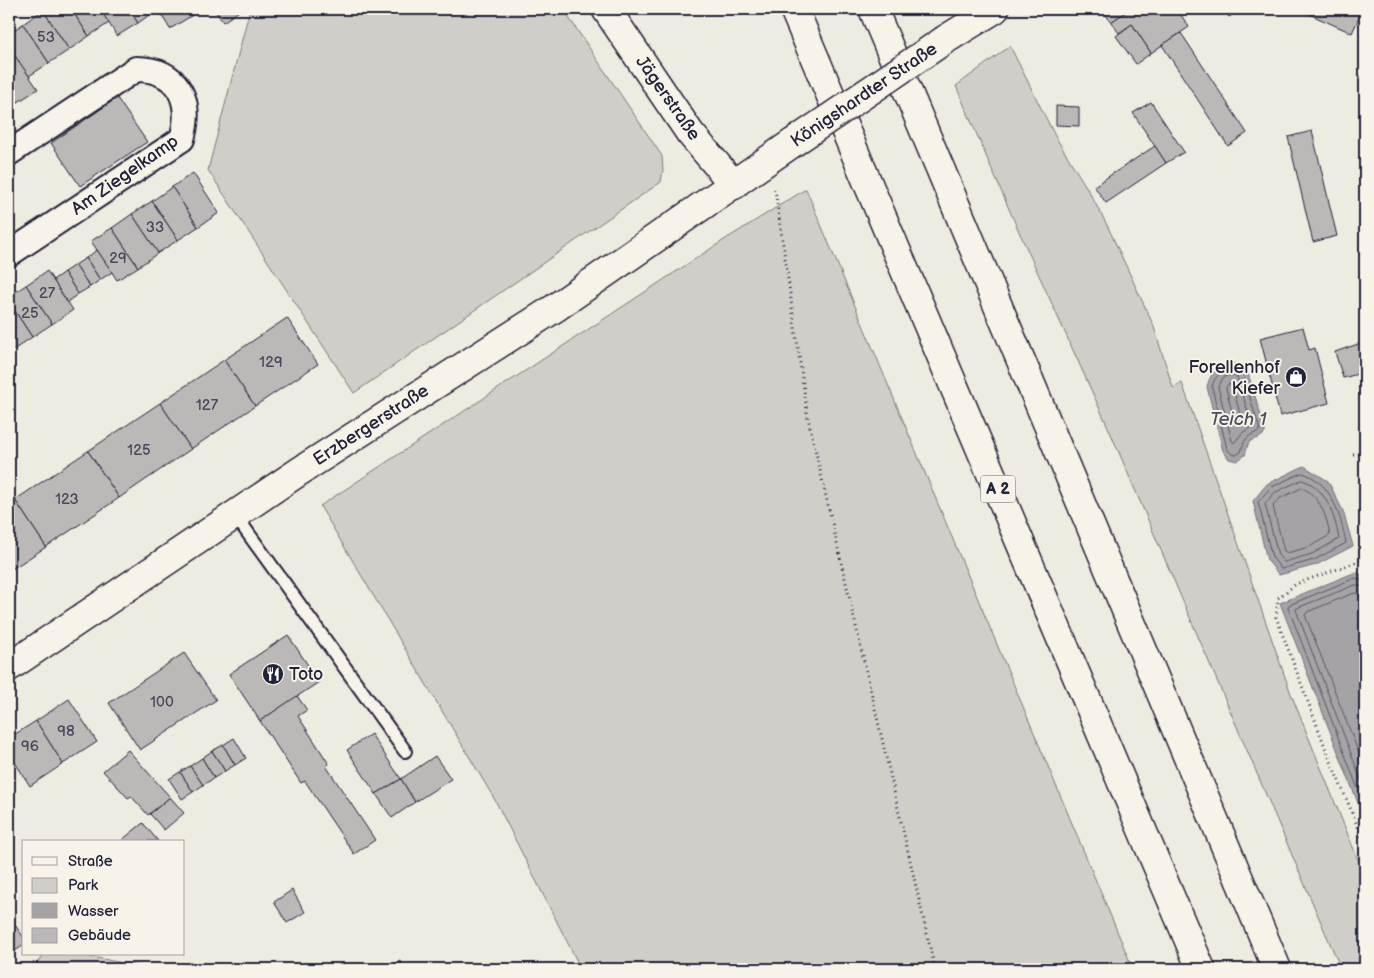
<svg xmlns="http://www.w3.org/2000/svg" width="1374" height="978" font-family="'Balsamiq Sans',sans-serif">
<rect width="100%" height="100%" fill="#eeebe1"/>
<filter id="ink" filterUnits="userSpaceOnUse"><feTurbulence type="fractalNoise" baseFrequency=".02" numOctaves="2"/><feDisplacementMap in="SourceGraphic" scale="10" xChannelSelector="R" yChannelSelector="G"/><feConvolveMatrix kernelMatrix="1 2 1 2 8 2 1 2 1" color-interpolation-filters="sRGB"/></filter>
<g filter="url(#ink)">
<g fill="#d1cdc9" stroke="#7a7882">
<path d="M250 9H563L662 156 663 170 661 182 354 393 208 170Z"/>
<path d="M1010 46 1055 136 1088 190 1107 225 1153 324 1173 388 1182 383 1291 694 1365 877V969H1341L1108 427 1012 216 956 86Z"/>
<path d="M806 189 1133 969H581L495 800 320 506 721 242Z"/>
<path d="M45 954H77L153 969H31Z"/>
</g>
<g fill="#a6a3a6" stroke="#716f7b">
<path d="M1228 364H1237L1246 367 1265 429V433C1254 445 1250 432 1245 455L1237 461 1229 459 1223 451 1207 387C1210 374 1215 369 1228 364Z"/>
<path d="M1304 466 1328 481 1343 511 1353 546 1316 565 1279 575 1267 560 1253 501 1267 484Z"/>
<path d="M1356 572 1365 577V821L1280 603Z"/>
</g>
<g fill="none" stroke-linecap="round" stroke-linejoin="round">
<g stroke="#575666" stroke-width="1">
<path d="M1229 369H1236L1242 372 1260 430 1258 432C1246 436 1244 440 1241 452L1236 455 1232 454 1227 449 1212 387C1214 377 1219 373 1229 369Z"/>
<path d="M1230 375 1237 377 1252 425 1251 428 1243 432 1234 443 1232 441 1218 387 1223 378Z"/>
<path d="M1229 384 1232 385 1242 421 1238 425 1235 424 1226 388Z"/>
<path d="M1302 473C1331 480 1341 517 1346 543L1314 560 1281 569 1272 557 1258 502 1270 488Z"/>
<path d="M1302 480C1326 486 1335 517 1339 539L1312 554 1284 562 1278 555 1265 504 1274 493Z"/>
<path d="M1302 488C1320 495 1327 518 1330 535L1309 547 1287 553 1284 551 1273 506 1279 499Z"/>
<path d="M1365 581 1355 578 1289 605 1288 607 1365 807"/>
<path d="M1365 587 1355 585 1297 608 1296 610 1365 790"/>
<path d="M1365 595 1354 593 1307 612 1305 615 1365 769"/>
</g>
</g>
<g fill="#bbb8b7" stroke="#22223b">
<path d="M46 9H71L89 36 69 50 43 10Z"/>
<path d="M71 9H100L109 23 89 36Z"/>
<path d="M100 9H129L138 23 117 36Z"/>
<path d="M129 9H158L138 23Z"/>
<path d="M158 9H186L191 16 170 29Z"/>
<path d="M186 9H201L191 16Z"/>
<path d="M214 9H242L223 22Z"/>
<path d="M1102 9H1130L1111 22Z"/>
<path d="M1130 9H1185L1179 12 1189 27 1151 53 1132 24 1119 33 1111 22Z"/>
<path d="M1223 9H1241L1229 17Z"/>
<path d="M1312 9H1363L1352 33 1309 14Z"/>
<path d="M43 10 69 50 49 63 23 24Z"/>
<path d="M23 24 49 63 29 76 9 48V33Z"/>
<path d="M1132 24 1151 53 1136 64 1116 36Z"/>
<path d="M1181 33 1247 133 1228 146 1162 45Z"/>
<path d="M11 50 38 89 18 102 9 89V51Z"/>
<path d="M9 89 18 102 9 108Z"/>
<path d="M117 98 147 142 80 186 51 143Z"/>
<path d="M1151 102 1184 152 1166 163 1133 113Z"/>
<path d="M1056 106 1079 107V126L1056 125Z"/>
<path d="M1312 131 1337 236 1313 242 1288 137Z"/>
<path d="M1155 146 1166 163 1106 203 1094 186Z"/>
<path d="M193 173 219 213 198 227 172 187Z"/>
<path d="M172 187 198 227 178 240 152 201Z"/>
<path d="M152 201 178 240 158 253 132 214Z"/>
<path d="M132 214 158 253 138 267 112 228Z"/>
<path d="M112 228 138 267 117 280 91 241Z"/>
<path d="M97 250 112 272 100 280 86 258Z"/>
<path d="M86 258 100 280 90 287 75 265Z"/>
<path d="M75 265 90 287 78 294 64 272Z"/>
<path d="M47 271 73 310 52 324 26 285Z"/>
<path d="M64 272 78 294 67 302 53 280Z"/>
<path d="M26 285 52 324 32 337 9 302V296Z"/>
<path d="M9 302 32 337 12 351 9 346Z"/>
<path d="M287 318 318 364 255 406 224 360Z"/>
<path d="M1303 327 1309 350 1315 348 1329 403 1280 416 1260 338Z"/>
<path d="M1361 343 1365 357V372L1343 378 1335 352Z"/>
<path d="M224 360 255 406 191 449 160 403Z"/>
<path d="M160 403 191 449 119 498 88 451Z"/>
<path d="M88 451 119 498 46 547 15 500Z"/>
<path d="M15 500 46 547 9 571V504Z"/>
<path d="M288 635 319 682 260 721 229 674Z"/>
<path d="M184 653 216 700 140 750 109 703Z"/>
<path d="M297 696 307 710 298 716 329 764 326 766 375 840 354 854 305 781 301 783 260 721Z"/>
<path d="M69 699 97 742 63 764 36 721Z"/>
<path d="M36 721 63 764 30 786 9 753V738Z"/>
<path d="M371 734 401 779 376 794 347 750Z"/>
<path d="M234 738 246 758 235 765 223 745Z"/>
<path d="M223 745 235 765 225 771 212 751Z"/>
<path d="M128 750 170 797 148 815 131 796 128 798 103 771Z"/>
<path d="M212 751 225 771 214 778 202 758Z"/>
<path d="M435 756 451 779 415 802 401 779Z"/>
<path d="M202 758 214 778 203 785 190 766Z"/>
<path d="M190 766 203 785 193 792 180 772Z"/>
<path d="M180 772 193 792 182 799 169 779Z"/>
<path d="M401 779 415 802 392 818 376 794Z"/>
<path d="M170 797 184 813 164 830 150 814Z"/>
<path d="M143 823 158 841 123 842 122 840Z"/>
<path d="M292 890 305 912 287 923 274 902Z"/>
<path d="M13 922 24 938V945L9 955V924Z"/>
<path d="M400 961 405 969H386Z"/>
</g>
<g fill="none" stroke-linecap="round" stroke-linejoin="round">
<g stroke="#22223b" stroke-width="16">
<path id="service" d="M235 515 405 751"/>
</g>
<g stroke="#22223b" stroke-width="28">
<path id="minor" d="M9 153 136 69C179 69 193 101 182 139L9 254"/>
</g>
<g stroke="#22223b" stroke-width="31">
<g id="tertiary">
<path d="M606 9 690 133 734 185"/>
<path d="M946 39 995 9"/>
<path d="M9 667 300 471 555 308 794 142"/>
</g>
</g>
<g stroke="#22223b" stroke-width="31">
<g id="motorway">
<path d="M794 9 1201 969"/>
<path d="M873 9 1277 969"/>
</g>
</g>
<g stroke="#22223b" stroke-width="3" stroke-dasharray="1 4" stroke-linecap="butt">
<path d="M775 189 808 418 935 969"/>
<path d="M1353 454 1365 452"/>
<path d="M1365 559 1296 584 1278 598 1276 617 1327 752 1365 844"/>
</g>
<use href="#service" stroke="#f7f3e8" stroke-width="12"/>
<use href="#minor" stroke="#f7f3e8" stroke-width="24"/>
<use href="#tertiary" stroke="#f7f3e8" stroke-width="28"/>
<use href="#motorway" stroke="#f7f3e8" stroke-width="28"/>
<g stroke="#22223b" stroke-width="31" stroke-linecap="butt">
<path id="tertiary-bridge" d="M794 142 946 39"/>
</g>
<use href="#tertiary-bridge" stroke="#f7f3e8" stroke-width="28"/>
</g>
</g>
<defs>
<g id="shop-disc" transform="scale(1.125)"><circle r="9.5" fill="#22223b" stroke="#f7f3e8"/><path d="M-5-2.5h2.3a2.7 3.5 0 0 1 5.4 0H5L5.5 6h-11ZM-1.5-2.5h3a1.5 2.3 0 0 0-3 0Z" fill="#fff"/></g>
<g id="restaurant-disc" transform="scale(1.125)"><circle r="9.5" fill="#22223b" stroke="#f7f3e8"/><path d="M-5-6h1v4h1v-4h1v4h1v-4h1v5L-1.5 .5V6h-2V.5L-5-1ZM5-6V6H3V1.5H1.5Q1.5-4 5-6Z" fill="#fff"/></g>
</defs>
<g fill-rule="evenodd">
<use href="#shop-disc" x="1296" y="377"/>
<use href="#restaurant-disc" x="273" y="674"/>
</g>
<g text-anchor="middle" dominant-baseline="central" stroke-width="4" stroke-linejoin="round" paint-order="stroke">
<g font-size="15" fill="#48485a">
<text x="46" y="37">53</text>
<text x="155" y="227">33</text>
<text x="118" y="258">29</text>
<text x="47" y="293">27</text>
<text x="30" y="313">25</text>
<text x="271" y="362">129</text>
<text x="207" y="405">127</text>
<text x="139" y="450">125</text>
<text x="67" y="499">123</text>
<text x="162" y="702">100</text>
<text x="66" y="731">98</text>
<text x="30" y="746">96</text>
</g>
<rect fill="#f7f3e8" stroke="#62616f" stroke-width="1" x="980.5" y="475.5" width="35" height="27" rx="4"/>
<g font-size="16" font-weight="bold" fill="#22223b">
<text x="998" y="489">A 2</text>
</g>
<g font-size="18" fill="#22223b" stroke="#f7f3e8">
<text transform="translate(864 95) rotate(-34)">Königshardter Straße</text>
<text transform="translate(668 98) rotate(55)">Jägerstraße</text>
<text transform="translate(125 175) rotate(-35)">Am Ziegelkamp</text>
<text transform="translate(371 425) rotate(-33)">Erzbergerstraße</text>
</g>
<g font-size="18" fill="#22223b" stroke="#f7f3e8" text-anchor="end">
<text x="1280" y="367">Forellenhof<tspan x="1280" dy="21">Kiefer</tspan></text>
<text x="289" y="674" text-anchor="start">Toto</text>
</g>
<g font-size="19" font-style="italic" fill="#504f60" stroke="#f7f3e8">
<text x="1238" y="419">Teich 1</text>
</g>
</g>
<rect width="1374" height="978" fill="none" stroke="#f7f3e8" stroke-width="30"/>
<rect x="15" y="15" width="1344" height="948" fill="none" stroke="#22223b" stroke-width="2" filter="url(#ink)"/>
<rect x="22" y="840" width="162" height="115" fill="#f7f3e8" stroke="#a29fa3"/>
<rect x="32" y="857" width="25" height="8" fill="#f7f3e8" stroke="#a29fa3"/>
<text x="68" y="866" font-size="15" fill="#22223b">Straße</text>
<rect x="32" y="878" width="25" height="15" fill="#d1cdc9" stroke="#a29fa3"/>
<text x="68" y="890" font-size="15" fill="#22223b">Park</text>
<rect x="32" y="903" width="25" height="15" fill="#a6a3a6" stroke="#a29fa3"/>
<text x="68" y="916" font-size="15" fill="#22223b">Wasser</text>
<rect x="32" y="928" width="25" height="15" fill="#bbb8b7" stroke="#a29fa3"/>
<text x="68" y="940" font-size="15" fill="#22223b">Gebäude</text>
</svg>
